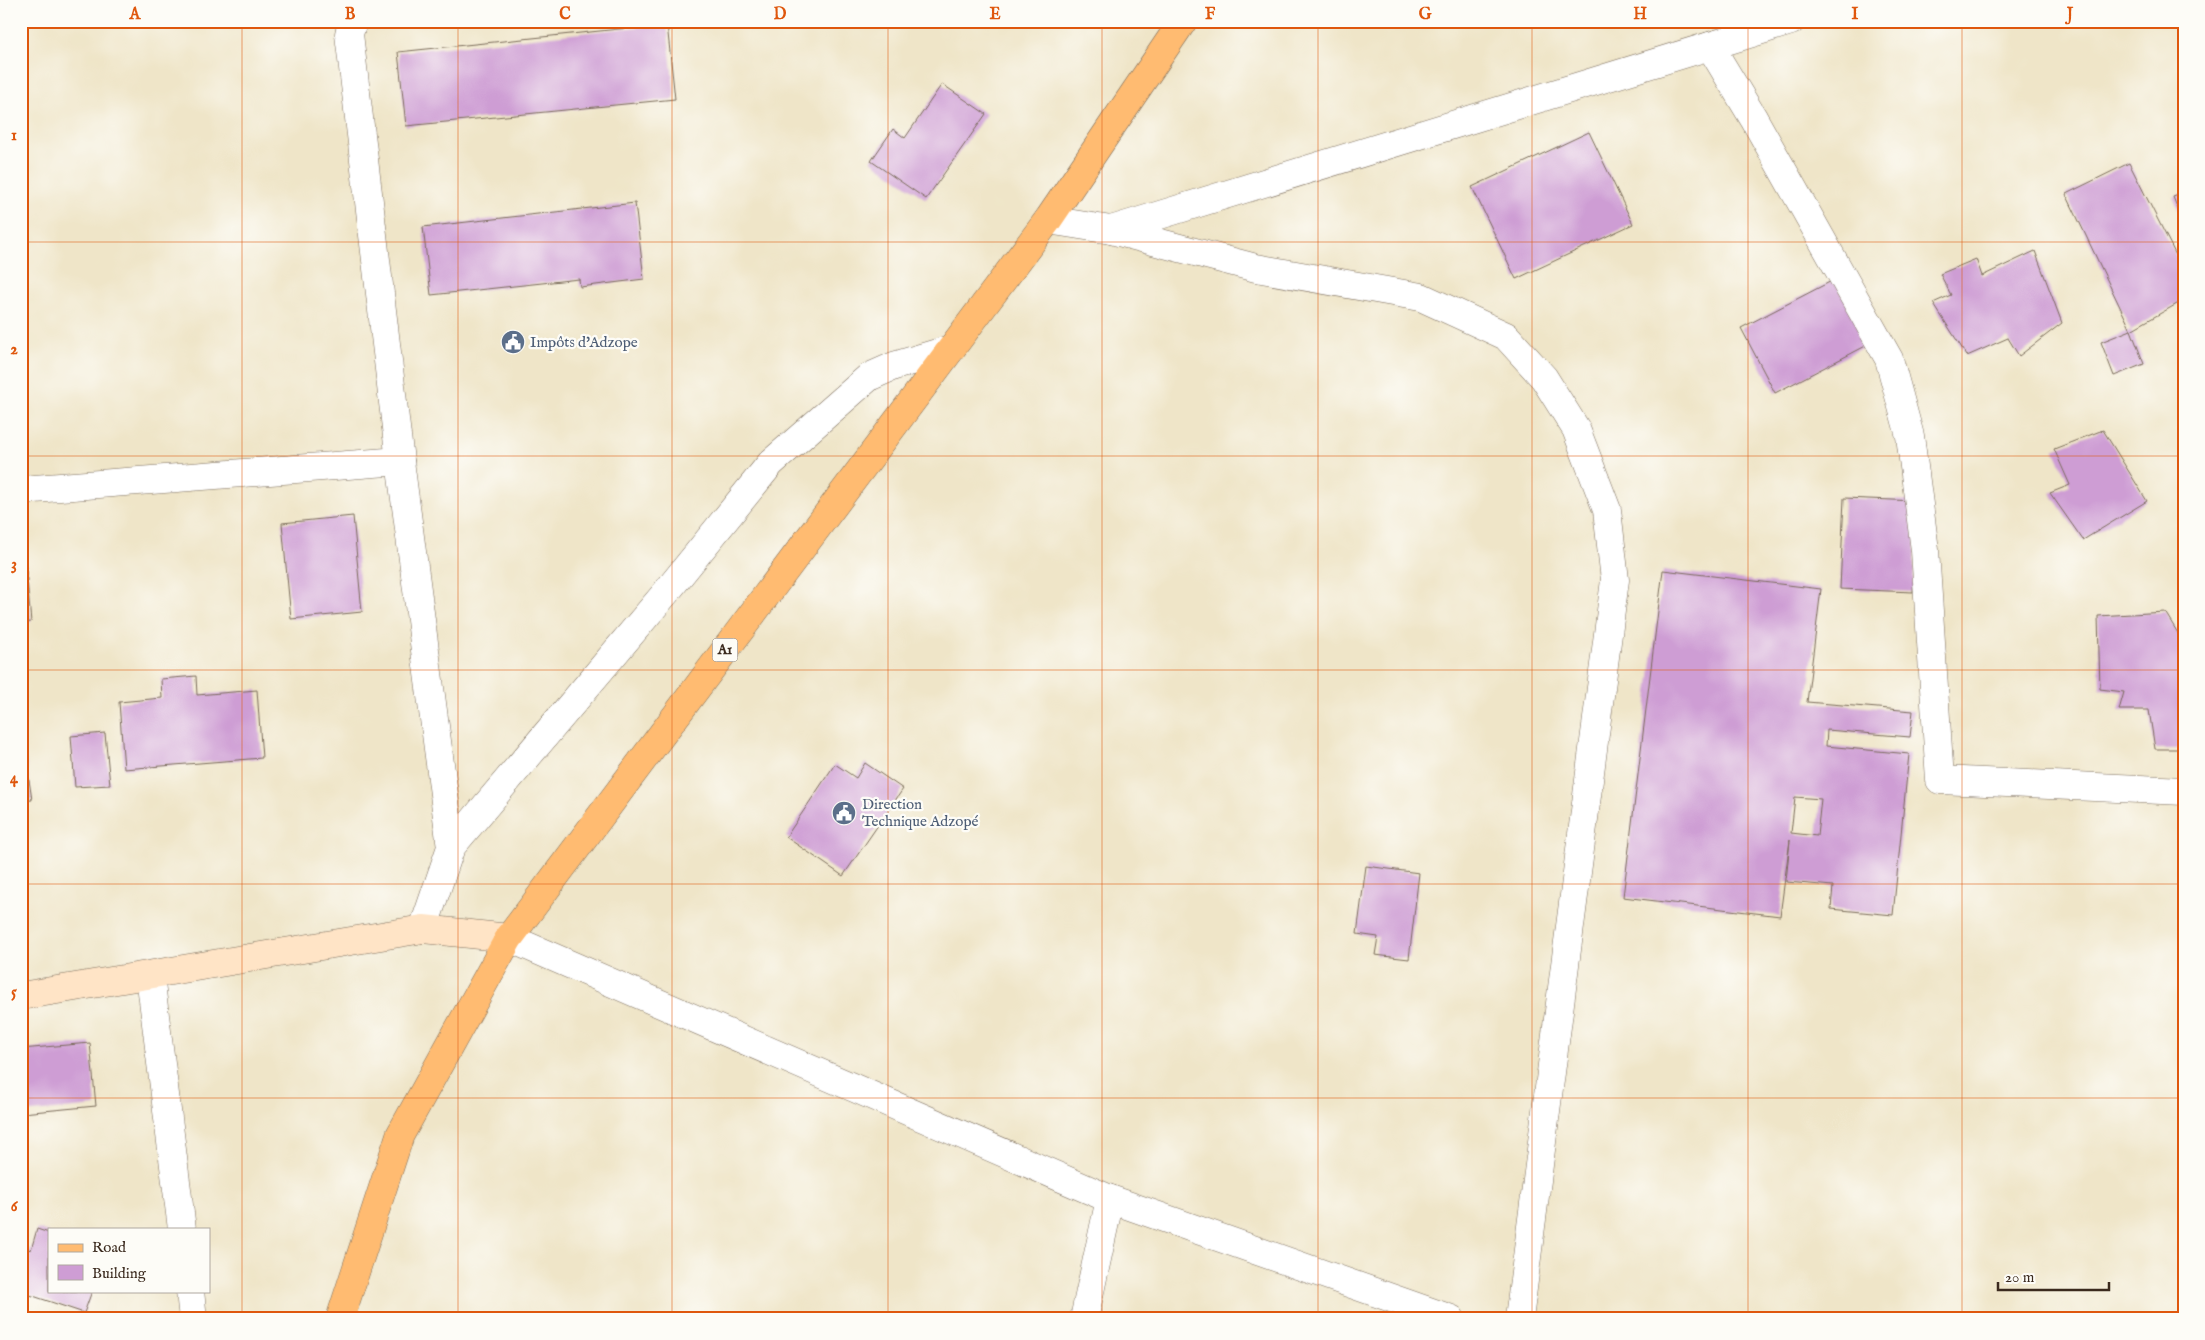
<svg xmlns="http://www.w3.org/2000/svg" width="2205" height="1340" font-family="'IM FELL English',serif">
<rect width="100%" height="100%" fill="#fdfcf7"/>
<filter id="ink" filterUnits="userSpaceOnUse"><feTurbulence type="fractalNoise" baseFrequency=".02" numOctaves="2"/><feDisplacementMap in="SourceGraphic" scale="10" xChannelSelector="R" yChannelSelector="G"/><feConvolveMatrix kernelMatrix="1 2 1 2 8 2 1 2 1" color-interpolation-filters="sRGB"/></filter>
<filter id="wash" filterUnits="userSpaceOnUse"><feTurbulence type="fractalNoise" baseFrequency=".0096" numOctaves="4" result="noise"/><feDisplacementMap in="SourceGraphic" scale="20" xChannelSelector="R" yChannelSelector="G"/><feGaussianBlur stdDeviation="1.12" result="paint"/><feColorMatrix in="noise" values="0 0 0 0 0 0 0 0 0 0 0 0 0 0 0 0 0 1.4 0 .05"/><feComposite in="paint" operator="in"/></filter>
<g filter="url(#wash)">
<rect width="100%" height="100%" fill="#efe5c8"/>
<g id="blocks">
<g fill="#ce9dd4" fill-rule="evenodd">
<path d="M667 24 675 99 406 126 398 52Z"/>
<path d="M942 84 986 114 926 199 871 161 893 129 905 138Z"/>
<path d="M1589 132 1633 224 1516 279 1472 187Z"/>
<path d="M2129 163 2184 271V300L2131 330 2066 194Z"/>
<path d="M2184 193V224L2173 197Z"/>
<path d="M635 203 644 279 580 287 579 279 431 295 423 227Z"/>
<path d="M2035 251 2062 323 2019 356 2008 338 1967 356 1933 303 1951 295 1940 274 1976 259 1982 276Z"/>
<path d="M1849 272 1883 337 1775 393 1741 328Z"/>
<path d="M2131 330 2144 364 2114 376 2101 342Z"/>
<path d="M2103 430 2147 501 2083 540 2050 493 2070 485 2054 449Z"/>
<path d="M1844 498 1917 501 1913 592 1840 589Z"/>
<path d="M353 516 362 612 291 619 282 523Z"/>
<path d="M23 536 31 622 21 623V537Z"/>
<path d="M1663 570 1821 589 1807 702 1913 711 1910 737 1827 730 1826 746 1909 754 1893 915 1831 909 1833 886 1786 882 1790 840 1780 916 1623 897ZM1795 797 1821 799 1817 836 1791 833Z"/>
<path d="M2165 612 2184 643V749H2155L2149 710H2119L2124 692 2100 689 2098 616Z"/>
<path d="M196 676 197 695 257 690 262 758 124 769 119 702 162 698 161 679Z"/>
<path d="M21 727 32 800 21 801Z"/>
<path d="M105 733 110 785 75 787 71 736Z"/>
<path d="M865 763 903 789 843 876 786 837 835 764 856 778Z"/>
<path d="M1366 866 1419 873 1409 959 1375 955 1378 937 1357 934Z"/>
<path d="M90 1043 96 1106 22 1113 21 1049Z"/>
<path d="M37 1229 49 1233V1291H92L84 1313 21 1292V1247L31 1250Z"/>
</g>
</g>
</g>
<g filter="url(#ink)">
<use href="#blocks" fill-opacity="0" stroke="#7a6b5a" stroke-width="1"/>
<g fill="none" stroke-linecap="round" stroke-linejoin="round">
<g stroke="#7a6b5a" stroke-width="29">
<g id="street">
<path d="M353 21 349 34 400 461 451 847 423 929"/>
<path d="M1710 46 1754 119 1889 359 1910 436 1925 550 1940 780 2184 791"/>
<path d="M1048 220 1111 230 1256 268 1421 297 1506 336 1544 378 1576 429 1607 510 1615 580 1519 1319"/>
<path d="M1111 230 1791 21"/>
<path d="M21 490 400 461"/>
<path d="M451 847 668 590 771 463 869 377 894 366 951 349"/>
<path d="M509 938 1110 1199 1451 1319"/>
<path d="M150 976 182 1229"/>
<path d="M190 1291 193 1319"/>
<path d="M1084 1319 1110 1199"/>
</g>
</g>
<g stroke="#7a6b5a" stroke-width="29">
<path id="secondary" d="M21 996 423 929 509 938"/>
</g>
<g stroke="#7a6b5a" stroke-width="29">
<path id="primary" d="M340 1319 400 1135 509 938 1048 220 1183 21"/>
</g>
<use href="#street" stroke="#fff" stroke-width="28"/>
<use href="#secondary" stroke="#ffe4c6" stroke-width="28"/>
<use href="#primary" stroke="#ffbb71" stroke-width="28"/>
</g>
</g>
<path fill="none" stroke="#df570d" stroke-width="1" stroke-opacity="0.55" d="M242 21V1319M458 21V1319M672 21V1319M888 21V1319M1102 21V1319M1318 21V1319M1532 21V1319M1748 21V1319M1962 21V1319M21 242H2184M21 456H2184M21 670H2184M21 884H2184M21 1098H2184"/>
<defs>
<g id="civic-disc" transform="scale(1.25)"><circle r="9.5" fill="#5c6f8a" stroke="#fdfcf7"/><path d="M-.6-6.5H3V-4.5H.6V-3L4-1V1h2V6H-6V1h2V-1L-.6-3ZM-1.2 2.5V6h2.4V2.5Z" fill="#fff"/></g>
</defs>
<g fill-rule="evenodd">
<use href="#civic-disc" x="513" y="342"/>
<use href="#civic-disc" x="844" y="813"/>
</g>
<g text-anchor="middle" dominant-baseline="central" stroke-width="4.5" stroke-linejoin="round" paint-order="stroke">
<rect fill="#fdfcf7" stroke="#75695f" stroke-width="1" x="712.5" y="638.5" width="25" height="23" rx="4"/>
<g font-size="14" font-weight="bold" fill="#3b2a1e">
<text x="725" y="650">A1</text>
</g>
<g font-size="15" fill="#4e5e75" stroke="#fdfcf7" text-anchor="start">
<text x="530" y="342">Impôts d'Adzope</text>
<text x="862" y="804">Direction<tspan x="862" dy="17">Technique Adzopé</tspan></text>
</g>
</g>
<rect width="2205" height="1340" fill="none" stroke="#fdfcf7" stroke-width="55"/>
<rect x="48" y="1228" width="162" height="65" fill="#fdfcf7" stroke="#afa8a0"/>
<rect x="58" y="1244" width="25" height="8" fill="#ffbb71" stroke="#afa8a0"/>
<text x="92" y="1252" font-size="15" fill="#3b2a1e">Road</text>
<rect x="58" y="1265" width="25" height="15" fill="#ce9dd4" stroke="#afa8a0"/>
<text x="92" y="1278" font-size="15" fill="#3b2a1e">Building</text>
<path d="M1998 1282v8h111v-8" fill="none" stroke="#3b2a1e" stroke-width="2.5"/>
<text x="2005" y="1282" font-size="15" fill="#3b2a1e" stroke="#fdfcf7" stroke-width="4" paint-order="stroke">20 m</text>
<rect x="28" y="28" width="2150" height="1284" fill="none" stroke="#df570d" stroke-width="2"/>
<g font-size="16" text-anchor="middle" font-weight="bold" fill="#df570d">
<text x="135" y="19">A</text>
<text x="350" y="19">B</text>
<text x="565" y="19">C</text>
<text x="780" y="19">D</text>
<text x="995" y="19">E</text>
<text x="1210" y="19">F</text>
<text x="1425" y="19">G</text>
<text x="1640" y="19">H</text>
<text x="1855" y="19">I</text>
<text x="2070" y="19">J</text>
<text x="14" y="140">1</text>
<text x="14" y="354">2</text>
<text x="14" y="569">3</text>
<text x="14" y="783">4</text>
<text x="14" y="997">5</text>
<text x="14" y="1211">6</text>
</g>
</svg>
